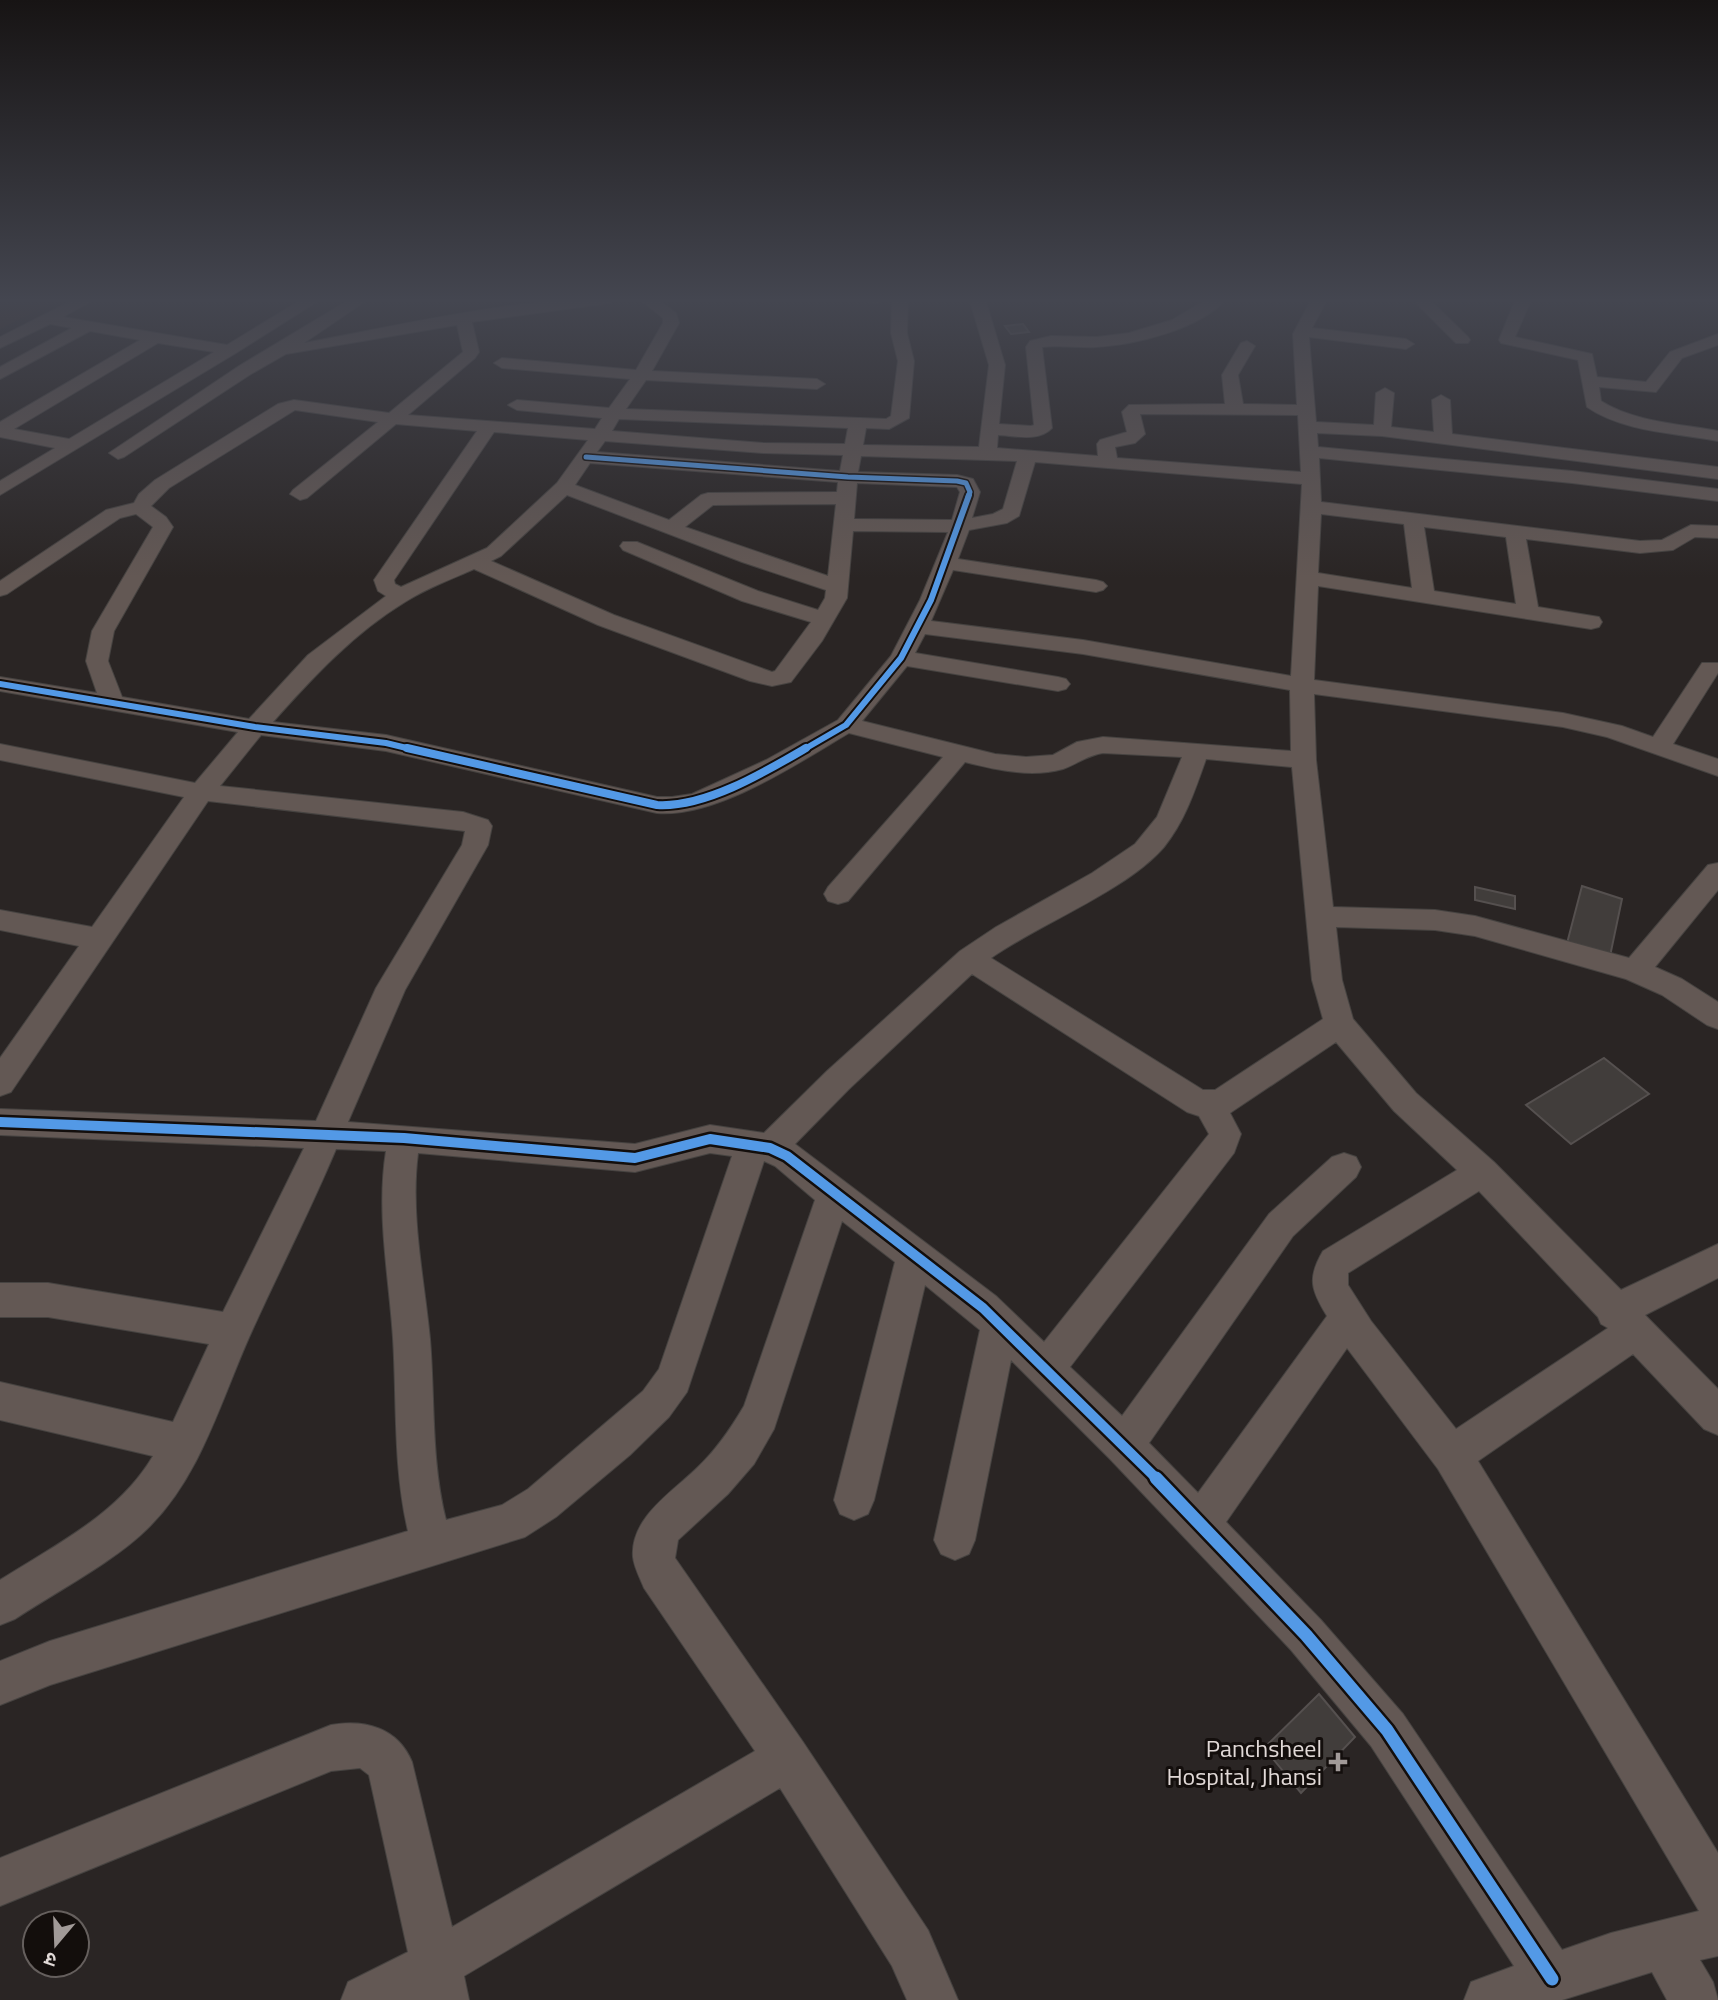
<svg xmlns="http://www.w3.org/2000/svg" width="1718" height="2000" font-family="'Titillium Web','Noto Sans Devanagari',sans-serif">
<rect width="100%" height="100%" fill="#2a2524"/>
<path fill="#372822" d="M0 298H61L0 329Z"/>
<g fill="#413d3b" stroke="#55504f" stroke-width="2">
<path d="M1023 324 1029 332 1011 334 1005 326Z"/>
<path d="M1582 886 1622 899 1609 961 1566 947Z"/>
<path d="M1475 887 1515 896V909L1475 900Z"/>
<path d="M1604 1058 1649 1094 1571 1144 1526 1105Z"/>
<path d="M1319 1694 1355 1737 1301 1793 1264 1748Z"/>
</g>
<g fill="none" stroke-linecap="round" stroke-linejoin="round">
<g stroke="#464341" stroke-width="2">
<g id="street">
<path d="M77 298H97L63 317 227 345 304 298H323L236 353 0 495V481L55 448 0 437V422L140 340 90 331 0 379V367L72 328 50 324 0 348V337ZM158 343 214 352 69 439 14 429Z"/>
<path d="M352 298H370L304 343C407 324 513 298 618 298L610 303 472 322 479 352 475 358 408 415 595 429 602 418 517 410 508 405 517 400 609 408 630 379 502 368 494 363 502 358 636 370 663 323V318L638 298H656L676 313 679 323 652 371 817 379 825 384 817 389 646 380 626 409 886 419 891 416 898 361 891 333 892 298H908L907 333 914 361 909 418 889 429 866 428 863 445 979 447 989 365 969 298H985L1005 365 999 424 1031 426 1034 425 1026 347 1030 341 1051 336 1097 337 1129 333 1172 320 1209 298H1227C1201 329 1135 345 1096 347 1078 348 1060 345 1042 347L1052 428C1039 442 1016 436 998 435L997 448 1098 456 1097 444 1100 440 1127 432 1122 412 1129 405 1225 404 1222 375 1241 343 1247 341 1255 346 1238 375 1243 404 1297 405 1293 334 1312 298H1328L1312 328 1406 339 1414 344 1406 349 1309 337 1316 422 1374 425 1376 393 1385 388 1394 393 1391 427 1434 432 1432 400 1441 395 1450 400 1452 434 1718 467V479L1382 436 1317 433 1318 447 1572 471 1718 489V501L1572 483 1319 458 1321 502 1640 541 1662 540 1691 525 1718 526V538L1695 537 1673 550 1640 553 1526 539 1538 607 1599 617 1602 622 1599 627 1591 629 1318 586 1314 680 1563 713 1622 726 1653 737 1702 663H1718V673L1673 744 1718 759V776L1607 737 1563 727 1314 694 1316 760 1333 907 1435 910 1475 916 1629 958 1708 865 1718 863V890L1655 967 1682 979 1718 1002V1029L1707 1025 1662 995 1626 979 1475 936 1435 930 1336 927 1342 980 1353 1019 1416 1093 1494 1162 1621 1290 1718 1244V1278L1645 1315 1718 1389V1435L1704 1429 1633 1354 1478 1461 1718 1853V1956L1700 1960 1713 1982 1718 2000H1667L1652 1972 1562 2000H1464L1471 1982 1514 1966 1371 1746 1291 1650 1110 1459 1011 1360 975 1540 969 1554 955 1560 941 1554 934 1540 980 1330 925 1285 874 1500 868 1514 854 1520 840 1514 834 1500 895 1262 842 1221 774 1429 754 1464 728 1494 678 1540 675 1558 803 1742 928 1930 958 2000H907L892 1966 780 1788 464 1976 469 2000H341L348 1982 408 1952 369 1775 360 1768 331 1771 0 1906V1858L331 1725C365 1719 398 1728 412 1762L452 1927 755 1751 644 1588C640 1578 634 1567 633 1557 630 1517 674 1491 698 1467 717 1449 731 1428 744 1406L815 1200 775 1166 764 1161 687 1392 669 1417 630 1455 556 1517 525 1537 50 1685 0 1705V1661L50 1641 408 1531C393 1467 397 1403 393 1338 389 1276 376 1214 386 1151L336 1149C310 1211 279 1271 251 1333 221 1399 201 1477 147 1529 115 1561 54 1593 15 1619L0 1625V1580C55 1545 119 1514 153 1456L0 1420V1382L173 1422 209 1344 48 1317H0V1283H48L223 1312 304 1148 0 1135V1109L316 1121 376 988 462 845 465 831 208 801 11 1092 0 1096V1058L79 946 0 930V910L92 927 184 797 0 760V744L195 783 238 732 0 691V677L97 693 86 661 92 631 153 527 136 514 120 518 7 594 0 596V581L106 510 134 503 139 494 155 480 278 404 294 400 389 413 463 352 457 325 286 354 251 374 124 457 118 459 109 453 239 366ZM295 410 378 422 293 490 290 494 300 500 307 498 396 424 477 431 374 580 378 591 386 596 308 655 249 719 122 697 108 661 114 631 173 527 166 517 151 506 169 488ZM1140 414 1298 415 1301 472 1117 458 1115 447 1135 443 1145 434ZM619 419 848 428 845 444 763 443 612 431ZM494 432 588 440 557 483 487 548 401 587 395 584 394 580ZM605 441 763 453 843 455 840 471 597 452ZM861 456 1017 461 1003 509 993 514 972 518 980 492 973 479 957 475 858 472ZM1035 462 1302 484 1291 676 1083 640 931 621 953 570 1096 592 1103 590 1107 586 1103 582 1096 580 958 559 969 530 1007 523 1019 516ZM590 463 838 482 837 492 708 493 701 495 669 520 575 485ZM857 483 957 487 960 492 952 520 854 519ZM567 495 742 562 826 590 825 598 818 610 758 591 637 542H623L620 546 623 550 742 601 811 622 775 671 772 672 614 615 491 561 501 556ZM836 504 828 576 685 527 713 505ZM1321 514 1404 524 1412 588 1318 573ZM1424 527 1506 537 1516 604 1434 591ZM853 531 948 532 920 600 891 656 838 720 766 760 692 794 672 797H657L386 735 273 722C313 677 354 633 405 602 427 588 452 579 474 569L598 625 750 681 772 686 791 682 822 641 847 598ZM925 634 1083 654 1290 690 1291 751 1103 737 1077 742 1053 755 1026 757 995 754 862 721 907 666 1058 691 1066 689 1070 684 1066 679 1058 677 915 653ZM849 733 943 757 828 887 824 894 828 901 838 904 848 901 965 762C997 770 1031 778 1063 769 1077 764 1088 755 1103 753L1182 757 1157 817 1135 844 1092 873 996 927 960 951 827 1071 764 1133 710 1125 635 1144 348 1122 405 990 488 845 492 826 488 820 463 812 220 786 261 735 386 751 657 813C717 818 798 763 849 733ZM1206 759 1292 767 1312 980 1323 1019 1215 1090H1203L991 958C1041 923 1126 891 1164 847 1185 821 1195 790 1206 759ZM972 974 1187 1112 1199 1116 1209 1134 1044 1342 996 1296 795 1144 849 1089ZM1336 1042 1394 1111 1457 1170 1323 1251C1307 1278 1311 1290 1327 1316L1198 1493 1149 1443 1293 1236 1356 1177 1361 1167 1356 1157 1344 1153 1332 1157 1269 1214 1122 1416 1070 1367 1234 1153 1241 1134 1230 1113ZM418 1153 635 1172 710 1153 732 1156 659 1369 643 1391 528 1489 502 1505 446 1520C431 1461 435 1399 430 1339 424 1277 410 1215 418 1153ZM1479 1191 1598 1317 1601 1324 1608 1328 1456 1429 1371 1321 1348 1285V1273ZM1347 1348 1438 1469 1699 1911 1611 1933 1562 1950 1403 1714 1321 1620 1226 1522Z"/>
<path d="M861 298H885L877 303 864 301Z"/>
<path d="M1411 298H1428L1468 337 1470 340 1468 343H1456Z"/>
<path d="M1516 298H1532L1515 337 1592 354 1597 377 1646 382 1670 352 1718 334V345L1682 358 1656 392 1599 387 1601 401C1634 422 1681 424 1718 431V441C1676 433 1623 432 1587 407L1578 360 1501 343 1499 340Z"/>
</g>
</g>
<use href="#street" fill="#635854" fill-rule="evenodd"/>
<g stroke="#130e0c" stroke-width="8">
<path id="cycleway-far4" d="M586 457 848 477 957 481 966 483 970 492 968 497"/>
</g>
<g stroke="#130e0c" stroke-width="10">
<g id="cycleway-far3">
<path d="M0 684 255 727 386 743 415 750"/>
<path d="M803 750 846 725 901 658 931 600 969 495"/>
</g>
</g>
<g stroke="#130e0c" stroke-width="12">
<path id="cycleway-far2" d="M407 748 657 805C705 808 765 772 806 748"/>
</g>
<g stroke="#130e0c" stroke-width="15">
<path id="cycleway-far1" d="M0 1122 404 1138 635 1158 710 1139 770 1148 787 1156 983 1308 1158 1480"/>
</g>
<g stroke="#130e0c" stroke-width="18">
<path id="cycleway" d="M1156 1478 1306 1635 1387 1730 1552 1979"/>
</g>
<use href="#cycleway-far4" stroke="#5399e6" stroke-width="5"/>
<use href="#cycleway-far3" stroke="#5399e6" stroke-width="6"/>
<use href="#cycleway-far2" stroke="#5399e6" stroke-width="8"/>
<use href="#cycleway-far1" stroke="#5399e6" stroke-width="10"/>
<use href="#cycleway" stroke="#5399e6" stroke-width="13"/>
</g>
<linearGradient id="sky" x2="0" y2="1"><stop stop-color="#171414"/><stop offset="0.52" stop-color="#444650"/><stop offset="1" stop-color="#444650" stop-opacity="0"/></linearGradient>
<rect width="1718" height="578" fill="url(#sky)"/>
<path fill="#a19a98" stroke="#130e0c" stroke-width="2.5" d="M1334.5 1751.5h7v7h7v7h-7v7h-7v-7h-7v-7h7z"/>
<g text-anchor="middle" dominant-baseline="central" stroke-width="6" stroke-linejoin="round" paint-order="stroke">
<g font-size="24" fill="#e1d9d7" stroke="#130e0c" text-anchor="end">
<text x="1322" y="1748">Panchsheel<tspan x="1322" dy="28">Hospital, Jhansi</tspan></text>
</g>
</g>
<g transform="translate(56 1944) rotate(199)"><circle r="33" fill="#130e0c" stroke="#655f5d" stroke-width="2"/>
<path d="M0-5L12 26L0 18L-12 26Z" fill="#a19a98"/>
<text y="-10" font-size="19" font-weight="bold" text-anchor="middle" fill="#e1d9d7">उ</text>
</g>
</svg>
